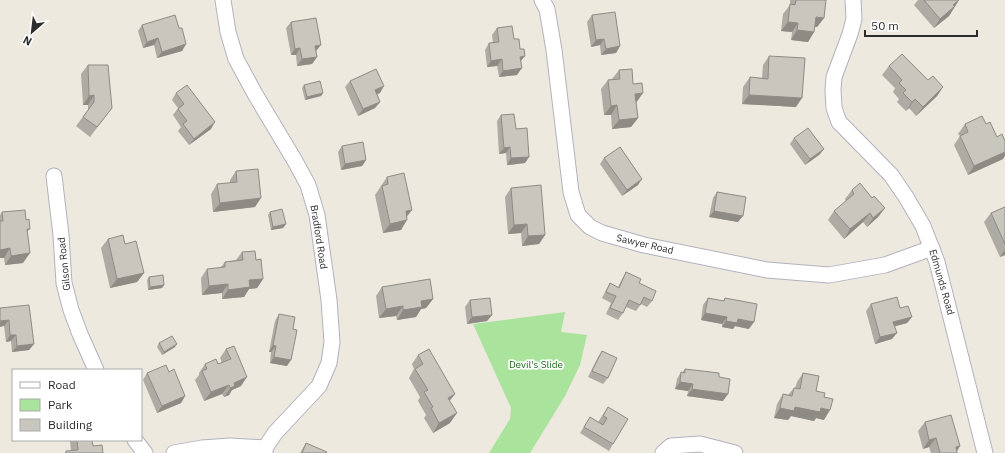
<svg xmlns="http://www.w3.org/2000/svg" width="1005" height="453" font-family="'IBM Plex Sans',sans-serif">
<rect width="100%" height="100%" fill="#ede9df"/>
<path fill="#a9e39c" d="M565 312 561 332 587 335 580 365 565 396 530 453H489L510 419 511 408 473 324Z"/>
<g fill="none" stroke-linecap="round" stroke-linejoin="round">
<g stroke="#b2b2bf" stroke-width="17">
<g id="minor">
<path d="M223 0 228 32 236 59 255 94 295 161 308 185 317 215 329 300 332 342 329 363 319 386 275 433 265 448"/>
<path d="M542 0 547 9 554 50 571 192 578 215 590 227 602 233 644 245 767 270 829 275 885 265 932 248"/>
<path d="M853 0 854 19 850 34 834 77 833 90 834 108 839 122 891 175 906 197 923 226 937 262 985 453"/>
<path d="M54 176 61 235 64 283 71 310 80 334 96 370"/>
<path d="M135 440 145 453"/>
<path d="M174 453 202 448 230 446 265 448V453"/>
<path d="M663 453 671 446 700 444 735 453"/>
</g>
</g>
<use href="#minor" stroke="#fff" stroke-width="15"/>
</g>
<g fill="#adaba3">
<path d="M790 0H826L824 18 817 27H815L814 32 808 42 791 40 792 32 781 31 783 14 790 5Z"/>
<path d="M918 0H959L949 16 934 28 914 5Z"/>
<path d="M592 15 620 46 616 53 601 55 600 45 591 47 587 22Z"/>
<path d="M291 22 316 51 317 57 312 64 297 66 296 55H291L286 28Z"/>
<path d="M142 25 179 28 186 44 182 51 157 58 154 45 143 48 138 31Z"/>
<path d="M497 28 514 39 521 62 517 75 499 77 497 66 487 67 485 50 489 43H493L492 35Z"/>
<path d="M769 56 796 107 742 104 743 87 750 77 762 78 763 65Z"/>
<path d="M88 65 112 108 90 137 76 126 88 110V105H83L81 74Z"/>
<path d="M889 66 928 80 943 87 937 96 916 116 909 108 906 111 897 102 899 99 893 92 895 88 882 75Z"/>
<path d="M619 70 633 84 636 103 638 118 631 127 612 129 611 115H604L601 89 608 80 612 79Z"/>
<path d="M350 81 380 93 377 94 380 102 375 108 358 116 345 87Z"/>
<path d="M304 85 323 93 321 96 305 100 302 88Z"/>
<path d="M176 93 211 129 189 145 178 131 181 127 173 115 178 108 172 100Z"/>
<path d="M501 115 516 129 529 157 525 163 507 165 506 153 499 154 497 121Z"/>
<path d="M965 124 1003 159 968 175 954 145 960 136 958 134Z"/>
<path d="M794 138 824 149 819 155 805 165 790 144Z"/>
<path d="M342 146 366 160 362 166 341 170 338 152Z"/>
<path d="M604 158 638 185 622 196 600 164Z"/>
<path d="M236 171 255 207 213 212 211 194 217 184 230 183V180Z"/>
<path d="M387 177 407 217 401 230 383 233 375 195Z"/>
<path d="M511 188 545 235 539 244 522 246 521 233 508 234 505 197Z"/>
<path d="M852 190 872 198 885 208 878 217 867 227 863 222 844 239 828 220 834 211 846 201 845 199Z"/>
<path d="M717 192 738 222 709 217 713 198Z"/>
<path d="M1005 207V255L1000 257 984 222 991 213Z"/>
<path d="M2 212 26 220 30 229 27 232 23 263 5 265 4 258H0V215Z"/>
<path d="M270 212 286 224 283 228 271 230 268 215Z"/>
<path d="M108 239 125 244 144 273 137 282 110 288 101 248Z"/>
<path d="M242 252 256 260 263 279 257 288 249 289 244 297 222 299V293L202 295 201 278 207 269 220 268 225 262 236 260Z"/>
<path d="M626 272 639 283 652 301 647 307 641 304 636 311 626 307 623 313 618 320 606 314 611 303 602 298 606 290 610 283 618 287 622 279Z"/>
<path d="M149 277 164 285 162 288 148 290 147 280Z"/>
<path d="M382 287 433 299 426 308 421 309 416 317 397 320 396 316 379 318 376 296Z"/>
<path d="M708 298 723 301 725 298 749 329 735 326 733 329 722 327V324L701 320 703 305Z"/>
<path d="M470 300 492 315 487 321 467 324 465 307Z"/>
<path d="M871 304 900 308 912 317 907 323 895 326 892 339 875 344 866 311Z"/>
<path d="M0 308 34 344 29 350 12 352 11 341 6 342 4 326Z"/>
<path d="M279 314 293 329 287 366 270 363 271 352H269L275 321Z"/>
<path d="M159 343 175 347 162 355 157 347Z"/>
<path d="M234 346 241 386 232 390 229 395 224 397 222 394 204 401 195 380 199 375V373L205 364H218L222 363 220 358 226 349Z"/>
<path d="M602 351 608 378 603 384 588 377 598 357Z"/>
<path d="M418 355 450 401V423L433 433 424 418 426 415 418 401 420 397 409 378 414 369 412 364Z"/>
<path d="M685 369 719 377 723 401 687 396 688 391 675 389 677 379 681 372 682 373Z"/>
<path d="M147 373 185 396 181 403 157 413 143 380Z"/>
<path d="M803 373 816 391 824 397V420L816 418 814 421 791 416 788 420 774 418 777 404 783 394 788 395 794 388H795L797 382Z"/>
<path d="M608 407 613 444 609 451 580 433 590 417 598 422Z"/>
<path d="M925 422 957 453H931L929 447 923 449 918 431Z"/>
<path d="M70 440H92L93 446 103 453H65L66 451H71L70 441Z"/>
<path d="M306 443 326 453H300Z"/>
</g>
<g fill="#8d8b84">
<path d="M959 0 949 16 934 28 940 19 953 5Z"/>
<path d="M816 17 824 18 817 27 809 26Z"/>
<path d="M788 22 798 23 792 32 781 31Z"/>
<path d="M797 30 814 32 808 42 791 40Z"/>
<path d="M158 38 154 45 143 48 147 42Z"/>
<path d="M604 39 600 45 591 47 596 40Z"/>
<path d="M186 44 182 51 157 58 162 52Z"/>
<path d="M321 45 316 51 310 52 315 46Z"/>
<path d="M620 46 616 53 601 55 606 49Z"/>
<path d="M300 48 296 55H291L295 49Z"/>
<path d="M525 56 520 62V57Z"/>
<path d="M317 57 312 64 297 66 302 59Z"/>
<path d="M502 59 497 66 487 67 491 61Z"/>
<path d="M522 68 517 75 499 77 503 71Z"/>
<path d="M384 86 380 93 370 97 375 90Z"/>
<path d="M943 87 937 96 916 116 923 107Z"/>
<path d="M323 93 321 96 305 100 307 97Z"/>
<path d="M643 93 636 103 629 104 635 94Z"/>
<path d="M94 95 88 105H83L89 96Z"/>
<path d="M749 95 802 98 796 107 742 104Z"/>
<path d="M915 99 909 108 906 111 912 102Z"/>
<path d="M380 102 375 108 358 116 363 109Z"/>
<path d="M617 105 611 115H604L611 106Z"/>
<path d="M638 118 631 127 612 129 619 120Z"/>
<path d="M215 122 211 129 189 145 194 139Z"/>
<path d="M510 147 506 153 499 154 504 148Z"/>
<path d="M824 149 819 155 805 165 810 159Z"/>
<path d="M1005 152V156L1003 159 968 175 974 166Z"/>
<path d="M529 157 525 163 507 165 511 158Z"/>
<path d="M366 160 362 166 341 170 345 164Z"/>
<path d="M642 179 638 185 622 196 627 190Z"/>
<path d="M261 198 255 207 213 212 220 203Z"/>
<path d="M885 208 878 217 867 227 873 218Z"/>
<path d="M412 210 405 219 406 211Z"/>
<path d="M714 211 743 216 738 222 709 217Z"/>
<path d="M870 213 863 222 844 239 850 229Z"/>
<path d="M407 220 401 230 383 233 390 224Z"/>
<path d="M286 224 283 228 271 230 273 227Z"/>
<path d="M527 224 521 233 508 234 514 225Z"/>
<path d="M545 235 539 244 522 246 528 236Z"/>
<path d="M10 248 4 258H0V250Z"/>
<path d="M1005 250V255L1000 257Z"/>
<path d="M30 253 23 263 5 265 11 256Z"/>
<path d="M144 273 137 282 110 288 117 279Z"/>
<path d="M263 279 257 288 249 289 244 297 222 299 228 290 249 280Z"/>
<path d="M228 284 222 293 202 295 209 286Z"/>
<path d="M164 285 162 288 148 290 150 287Z"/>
<path d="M433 299 426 308 421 309 416 317 397 320 403 310 421 301Z"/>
<path d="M403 306 396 316 379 318 386 309Z"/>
<path d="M705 313 727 317 722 324 701 320Z"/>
<path d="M492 315 487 321 467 324 472 317Z"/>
<path d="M912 317 907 323 889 328 893 322Z"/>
<path d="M738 319 754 322 749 329 735 326 733 329 722 327 726 321Z"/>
<path d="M9 320 4 326 0 327V321Z"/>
<path d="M897 333 892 339 875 344 880 337Z"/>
<path d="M10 335H16L11 341 6 342Z"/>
<path d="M34 344 29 350 12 352 17 346Z"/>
<path d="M177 344 175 347 162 355 164 352Z"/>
<path d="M273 345 276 346 271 352H269Z"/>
<path d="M274 357 291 360 287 366 270 363Z"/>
<path d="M247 377 241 386 232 390 229 395 224 397 234 383Z"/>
<path d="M680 382 693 384 688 391 675 389Z"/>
<path d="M229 385 222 394 204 401 211 392Z"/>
<path d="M692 389 728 394 723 401 687 396Z"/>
<path d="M455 394 448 403V398Z"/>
<path d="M185 396 181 403 157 413 162 406Z"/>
<path d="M795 407 821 408 830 410 824 420 816 418 814 421 791 416 788 420 774 418 780 408Z"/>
<path d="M457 413 450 423 433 433 439 423Z"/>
<path d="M936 438 929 447 923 449 929 440Z"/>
<path d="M960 446 956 453V447Z"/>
</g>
<g fill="#c9c7bd" stroke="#8d8b84">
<path d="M796 0H826L824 18 816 17 814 32 797 30 798 23 788 22 790 4 795 5Z"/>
<path d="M924 0H959L953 5 955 6 940 19Z"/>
<path d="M615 12 620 46 606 49 604 39 596 40 592 15Z"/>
<path d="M175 15 179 28H182L186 44 162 52 158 38 147 42 142 25Z"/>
<path d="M316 18 321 45 315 46 317 57 302 59 300 48 295 49 291 22Z"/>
<path d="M512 26 514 39H519L520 49H524L525 56 520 57 522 68 503 71 502 59 491 61 489 43 499 42 497 28Z"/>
<path d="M902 54 928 80 933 76 943 87 923 107 915 99 912 102 903 93 906 90 899 83 902 80 889 66Z"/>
<path d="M769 56 805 58 802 98 749 95 750 77 768 79Z"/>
<path d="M88 65H108L112 108 97 127 83 117 94 102V95L89 96Z"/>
<path d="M376 69 384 86 375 90 380 102 363 109 350 81Z"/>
<path d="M632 69 633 84 642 83 643 93 635 94 638 118 619 120 617 105 611 106 608 80 620 79 619 70Z"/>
<path d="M320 81 323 93 307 97 304 85Z"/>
<path d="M187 85 215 122 194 139 183 124 187 121 178 109 184 104 176 93Z"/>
<path d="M514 114 516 129 527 128 529 157 511 158 510 147 504 148 501 115Z"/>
<path d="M982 116 986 124 990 122 997 137 1002 134 1005 141V152L974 166 960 136 968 132 965 124Z"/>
<path d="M808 128 824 149 810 159 794 138Z"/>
<path d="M363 142 366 160 345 164 342 146Z"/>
<path d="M620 147 642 179 627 190 604 158Z"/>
<path d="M258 169 261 198 220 203 217 184 237 182 236 171Z"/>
<path d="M404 173 412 210 406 211 407 220 390 224 382 186 388 184 387 177Z"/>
<path d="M860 183 872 198 874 196 885 208 873 218 870 213 850 229 834 211 854 194 852 190Z"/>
<path d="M541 185 545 235 528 236 527 224 514 225 511 188Z"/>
<path d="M717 192 746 197 743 216 714 211Z"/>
<path d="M1005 207V244L991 213Z"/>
<path d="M282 209 286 224 273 227 270 212Z"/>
<path d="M25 210 26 220 29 219 30 229H27L30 253 11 256 10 248 0 250V221H3L2 212Z"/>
<path d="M123 235 125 244 136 241 144 273 117 279 108 239Z"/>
<path d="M255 251 256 260 261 259 263 279 249 280 250 287 228 290V284L209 286 207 269 225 267V262L243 260 242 252Z"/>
<path d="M626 272 641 279 639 283 656 291 652 301 644 297 640 305 629 300 623 313 610 308 616 296 606 292 610 283 619 288Z"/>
<path d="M163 275 164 285 150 287 149 277Z"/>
<path d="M430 279 433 299 421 301 422 307 403 310V306L386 309 382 287Z"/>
<path d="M897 297 900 308 908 306 912 317 893 322 897 333 880 337 871 304Z"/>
<path d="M490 298 492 315 472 317 470 300Z"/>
<path d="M708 298 724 301 725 298 757 304 754 322 738 319 737 323 726 321 727 317 705 313Z"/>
<path d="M29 305 34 344 17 346 16 335H10L9 320 0 321V308Z"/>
<path d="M279 314 295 317 293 329 297 330 291 360 274 357 276 346 273 345Z"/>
<path d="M172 336 177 344 164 352 159 343Z"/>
<path d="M234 346 247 377 234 383 235 386 230 388 229 385 211 392 202 371 207 369 205 364 216 359 218 364 231 359 226 349Z"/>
<path d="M429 349 455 394 448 398 457 413 439 423 431 408 433 407 424 392 428 390 415 369 423 364 418 355Z"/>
<path d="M602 351 617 358 608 378 592 371Z"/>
<path d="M166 365 169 372 174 369 185 396 162 406 147 373Z"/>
<path d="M685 369 719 373V377L730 379 728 394 692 389 693 384 680 382 681 372 685 373Z"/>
<path d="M803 373 819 376 816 391 825 393 824 397 833 399 830 410 821 408 820 412 795 407 794 411 780 408 783 394 792 396 794 388 800 389Z"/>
<path d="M608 407 628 419 613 444 584 427 590 417 603 425 607 418 603 416Z"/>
<path d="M951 415 960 446 956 447 957 453H940L936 438 929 440 925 422Z"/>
<path d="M77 440H92L93 446 102 445 103 453H66V451L78 450Z"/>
<path d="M306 443 327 452 326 453H302Z"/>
</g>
<g text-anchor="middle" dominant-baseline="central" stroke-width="3.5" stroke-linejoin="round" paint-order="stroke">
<g font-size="10" fill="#2c2c2c" stroke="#fff">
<text transform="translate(319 237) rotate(81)">Bradford Road</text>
<text transform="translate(645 244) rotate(13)">Sawyer Road</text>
<text transform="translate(64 264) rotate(-96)">Gilson Road</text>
<text transform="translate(942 282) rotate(74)">Edmunds Road</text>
</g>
<g font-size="10" fill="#206a1b" stroke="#fff">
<text x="536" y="364">Devil's Slide</text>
</g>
</g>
<rect x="12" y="369" width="130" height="72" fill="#ffffff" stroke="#ababab"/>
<rect x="20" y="382" width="20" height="6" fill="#ffffff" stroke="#ababab"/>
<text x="48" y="389" font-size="12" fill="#2c2c2c">Road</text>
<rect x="20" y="399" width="20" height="12" fill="#a9e39c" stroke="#ababab"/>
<text x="48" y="409" font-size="12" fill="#2c2c2c">Park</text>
<rect x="20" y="419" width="20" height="12" fill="#c9c7bd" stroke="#ababab"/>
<text x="48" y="429" font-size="12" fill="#2c2c2c">Building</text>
<g transform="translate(32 32) rotate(208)" stroke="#ffffff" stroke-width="3" paint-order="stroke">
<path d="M0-3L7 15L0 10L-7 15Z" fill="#2c2c2c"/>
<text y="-6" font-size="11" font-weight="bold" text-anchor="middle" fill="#2c2c2c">N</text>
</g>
<path d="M865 30v6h112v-6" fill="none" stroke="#2c2c2c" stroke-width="2"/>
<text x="871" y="30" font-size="12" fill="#2c2c2c" stroke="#ffffff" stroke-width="3" paint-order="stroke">50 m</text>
</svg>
